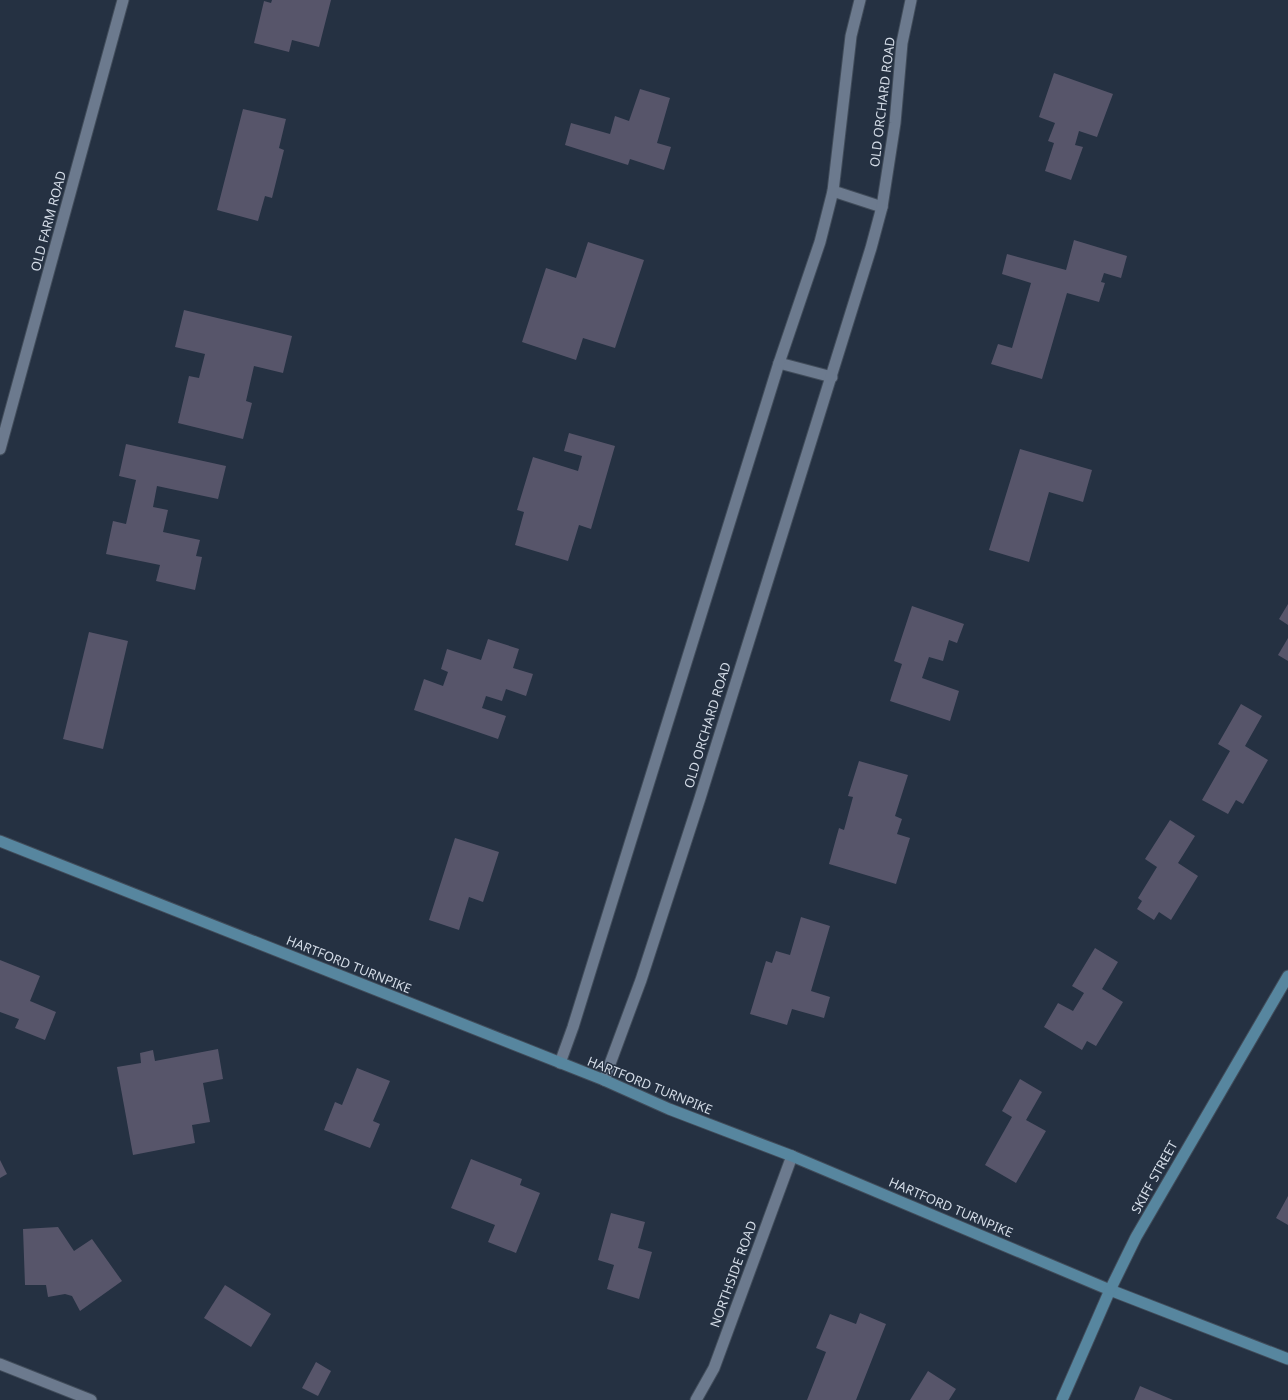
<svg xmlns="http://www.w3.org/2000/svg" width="1288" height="1400" font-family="'Noto Sans',sans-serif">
<rect width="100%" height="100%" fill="#253142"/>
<g fill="#57556a">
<path d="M272 0H331L319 47 292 40 289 52 254 43 264 1 271 3Z"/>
<path d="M1054 73 1113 94 1097 137 1079 131 1075 145 1083 147 1071 180 1045 171 1054 143 1048 141 1055 123 1039 117Z"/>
<path d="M640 89 670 98 657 143 671 147 664 170 630 159 628 165 565 145 571 123 610 134 615 116 629 121Z"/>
<path d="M243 109 286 119 279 148 284 150 272 198 265 196 258 221 217 210Z"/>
<path d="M1074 240 1127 256 1121 278 1104 273 1101 282 1105 283 1099 302 1067 293 1042 379 991 364 998 344 1012 348 1031 283 1002 274 1007 254 1066 270Z"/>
<path d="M588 242 644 260 615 348 583 338 576 360 522 342 546 268 576 278Z"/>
<path d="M184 310 292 336 283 373 254 366 246 401 252 403 243 439 178 423 189 376 199 378 205 354 175 347Z"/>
<path d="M569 433 615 446 591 529 579 525 568 561 515 545 524 512 517 510 533 457 578 471 582 456 564 451Z"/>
<path d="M126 444 226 466 218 499 157 486 153 507 168 510 163 532 200 540 196 556 202 557 195 590 156 581 160 565 106 554 113 521 126 524 136 480 119 476Z"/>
<path d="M1020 449 1092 470 1083 502 1049 492 1029 562 989 550Z"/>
<path d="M1288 604V625L1279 619Z"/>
<path d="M912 606 964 624 957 643 949 640 943 661 929 657 922 678 959 691 950 721 890 701 902 664 894 661Z"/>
<path d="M89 632 128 641 103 749 63 739Z"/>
<path d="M1288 638V661L1278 655Z"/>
<path d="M488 639 519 649 513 668 533 674 526 696 506 689 502 701 486 696 482 708 506 716 498 739 414 710 424 679 443 686 448 672 441 669 447 649 481 660Z"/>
<path d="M1241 704 1262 716 1245 746 1268 760 1243 804 1236 800 1228 814 1202 800 1230 751 1218 744Z"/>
<path d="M859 761 908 775 895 816 902 819 897 834 910 838 896 884 829 864 839 828 844 830 853 797 848 796Z"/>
<path d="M1170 820 1195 836 1178 863 1198 876 1171 920 1159 912 1154 920 1137 909 1142 901 1138 898 1157 867 1145 859Z"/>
<path d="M455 838 499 852 483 902 469 897 459 930 429 920Z"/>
<path d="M801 917 830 926 811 991 830 997 824 1018 792 1009 787 1025 750 1014 766 961 772 963 776 951 790 955Z"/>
<path d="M1095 948 1118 962 1102 989 1123 1002 1096 1046 1087 1041 1082 1050 1044 1027 1058 1003 1073 1011 1084 993 1072 986Z"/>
<path d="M0 960 40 976 30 1001 56 1012 45 1040 15 1028 19 1019 0 1012Z"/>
<path d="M218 1049 223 1079 203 1083 210 1122 192 1125 195 1143 133 1155 117 1067 141 1063 140 1053 153 1050 155 1061Z"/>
<path d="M357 1068 390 1081 373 1121 380 1124 370 1148 324 1130 335 1102 342 1105Z"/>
<path d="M1020 1079 1042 1092 1026 1120 1046 1131 1016 1183 985 1165 1012 1117 1002 1111Z"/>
<path d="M471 1159 522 1179 520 1185 540 1193 516 1253 488 1242 495 1225 451 1208Z"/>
<path d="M0 1160 7 1174 0 1178Z"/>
<path d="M1288 1196V1225L1276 1218Z"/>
<path d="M611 1213 645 1222 638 1248 652 1252 639 1299 607 1289 614 1265 598 1260Z"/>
<path d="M58 1227 74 1251 92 1239 122 1281 80 1311 72 1296 65 1294 48 1297 46 1285H25L23 1229Z"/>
<path d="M225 1285 271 1314 251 1347 204 1318Z"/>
<path d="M860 1313 886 1324 856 1400H807L826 1352 816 1348 830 1314 856 1324Z"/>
<path d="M316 1362 331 1371 318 1396 302 1388Z"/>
<path d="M928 1371 956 1389 949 1400H910Z"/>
<path d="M1140 1386 1173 1400H1134Z"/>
</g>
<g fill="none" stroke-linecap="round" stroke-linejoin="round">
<g stroke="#414c5a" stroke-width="13">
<g id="minor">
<path d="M833 191 882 207"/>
<path d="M779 363 832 377"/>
<path d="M0 449 123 0"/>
<path d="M560 1063 573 1027 779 363 820 242 833 191 851 36 860 0"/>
<path d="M604 1080 641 980 700 798 871 248 882 207 895 123 902 43 911 0"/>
<path d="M0 1364 91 1400"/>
<path d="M696 1400 714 1368 792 1156"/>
</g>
</g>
<g stroke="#414c5a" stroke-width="13">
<g id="secondary">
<path d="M0 841 604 1080 669 1109 792 1156 1110 1290 1288 1359"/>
<path d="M1062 1400 1110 1290 1136 1237 1288 976"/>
</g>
</g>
<use href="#minor" stroke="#6c7a8e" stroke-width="11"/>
<use href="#secondary" stroke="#57869f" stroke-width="11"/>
</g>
<g text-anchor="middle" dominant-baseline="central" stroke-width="3" stroke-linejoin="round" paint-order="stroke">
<g font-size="13" fill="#d4dce7" stroke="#253142">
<text transform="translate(882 102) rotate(-83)">OLD ORCHARD ROAD</text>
<text transform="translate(48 221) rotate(-75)">OLD FARM ROAD</text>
<text transform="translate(707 725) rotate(-73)">OLD ORCHARD ROAD</text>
<text transform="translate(349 964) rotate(22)">HARTFORD TURNPIKE</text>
<text transform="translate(650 1085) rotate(22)">HARTFORD TURNPIKE</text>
<text transform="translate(1154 1177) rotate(-61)">SKIFF STREET</text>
<text transform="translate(951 1207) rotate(23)">HARTFORD TURNPIKE</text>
<text transform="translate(733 1274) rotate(-70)">NORTHSIDE ROAD</text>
</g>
</g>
</svg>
